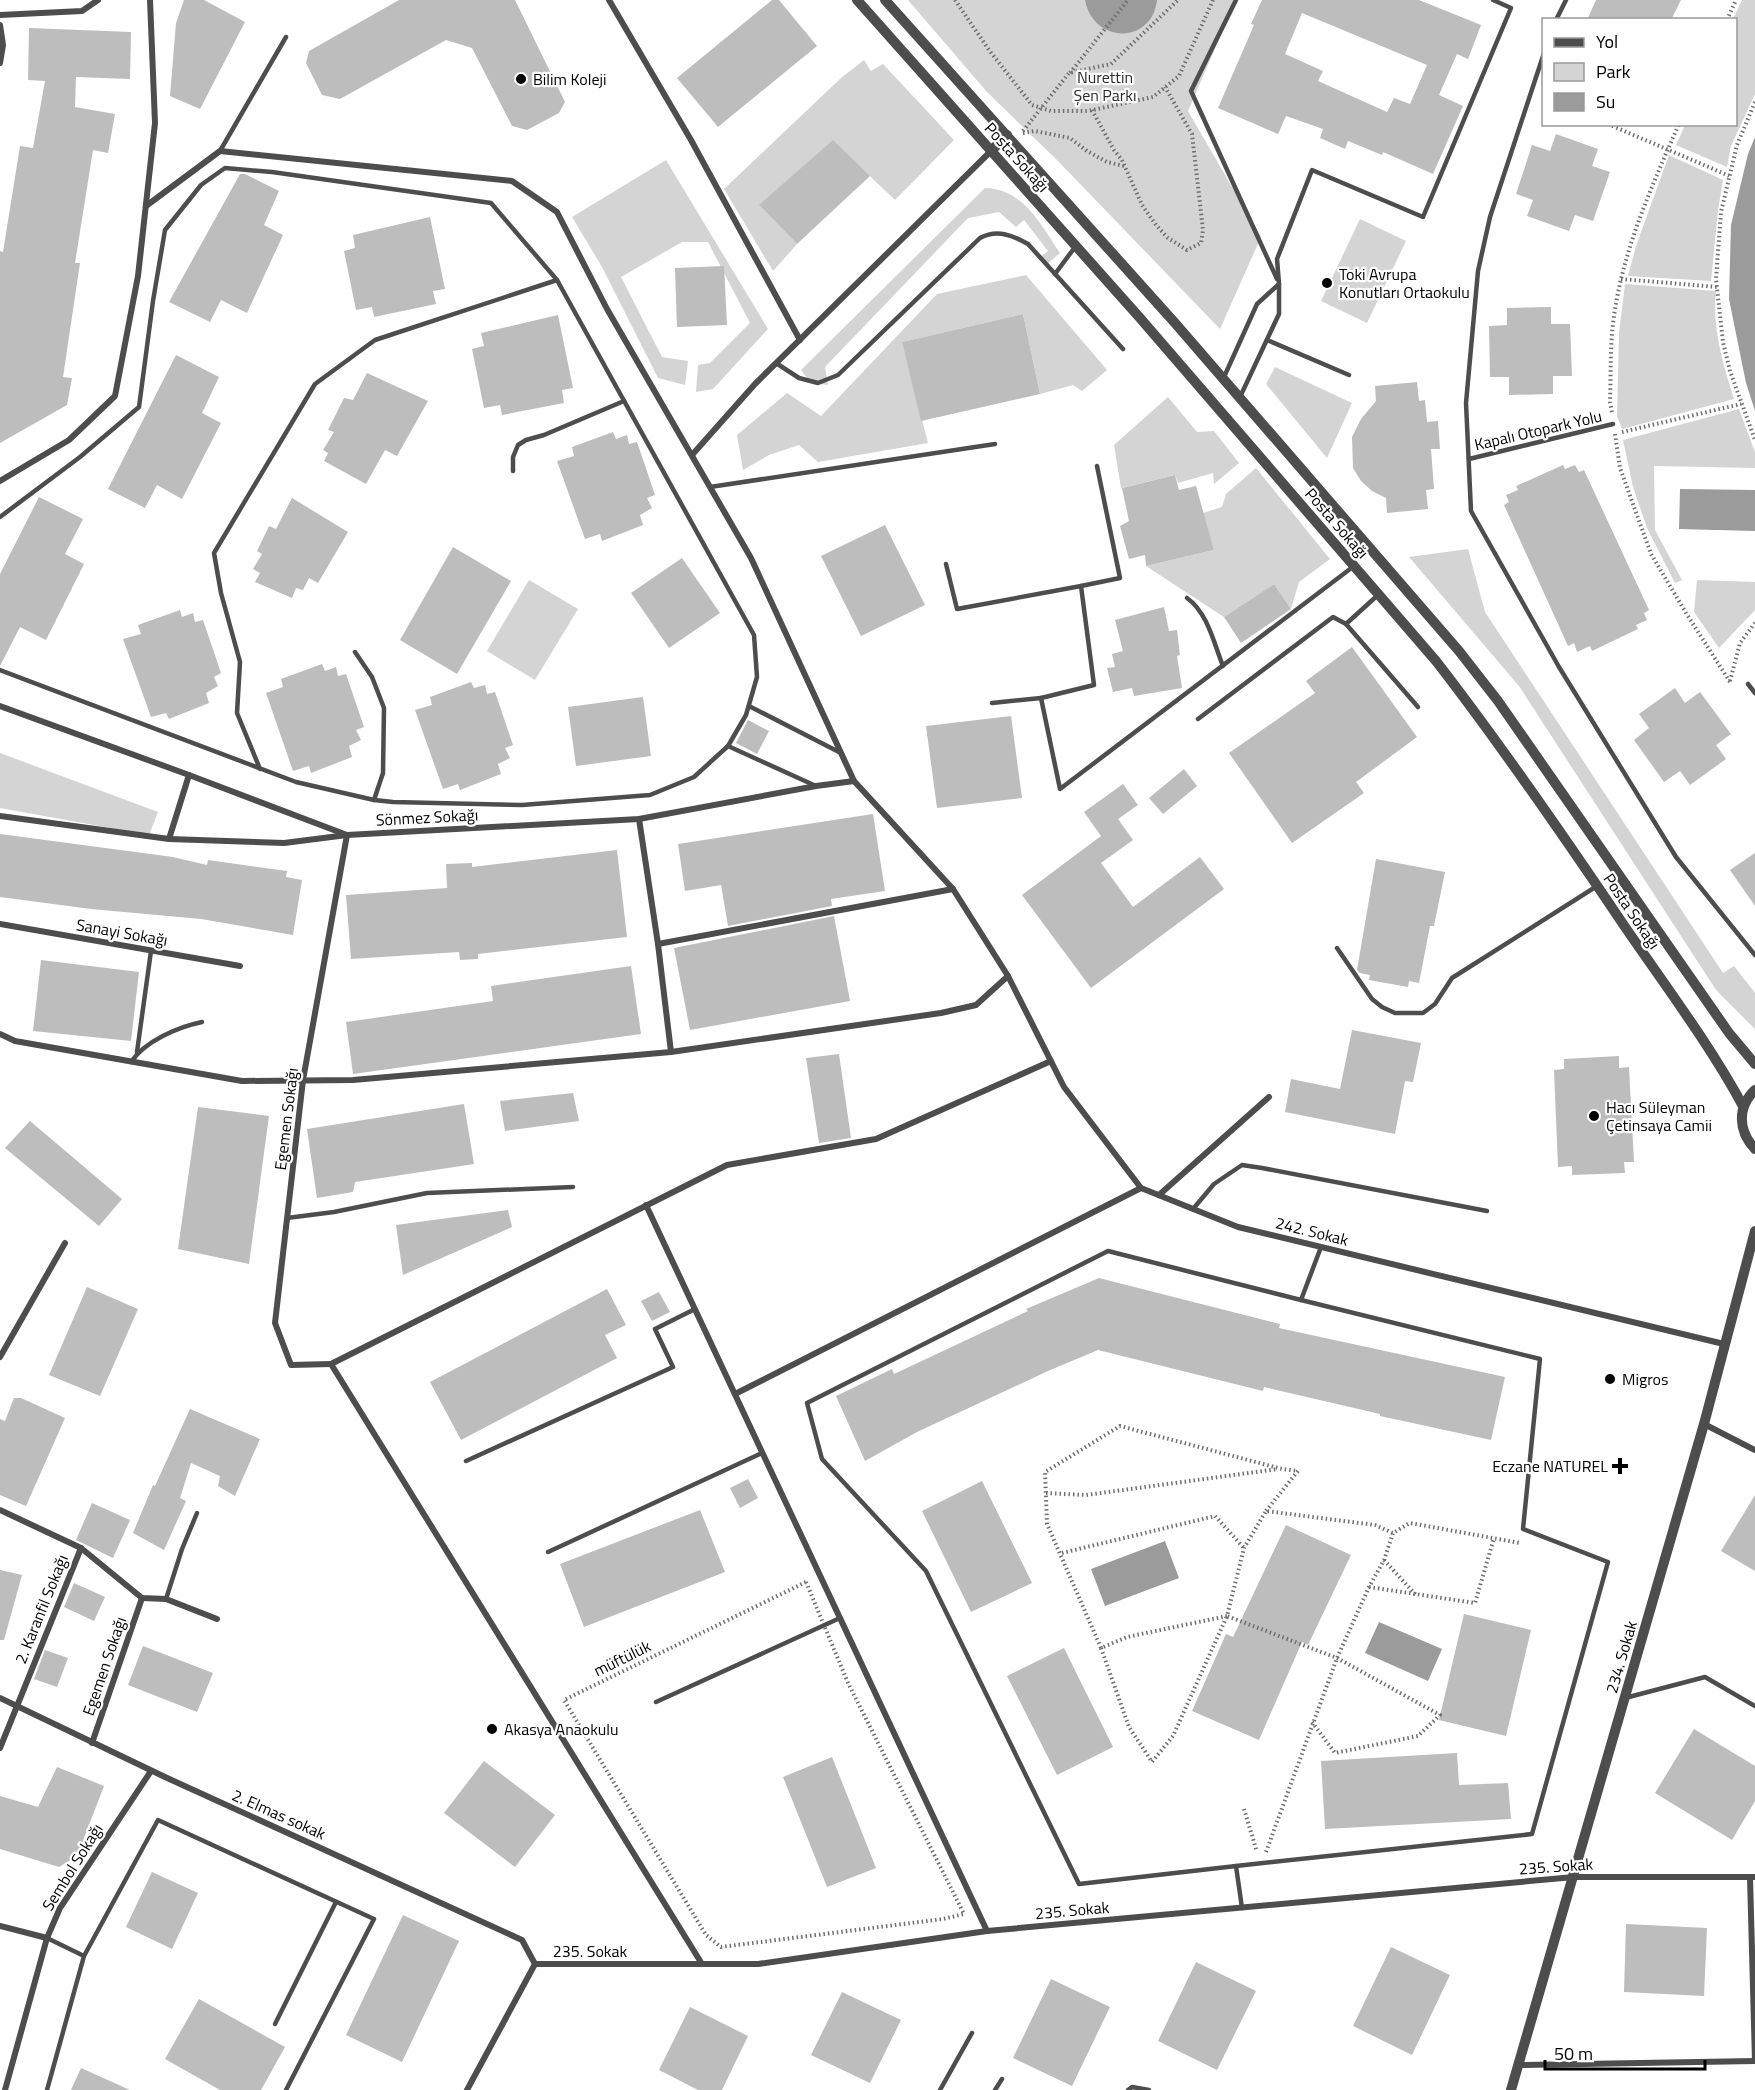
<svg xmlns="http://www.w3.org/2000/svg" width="1755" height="2090" font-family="'Titillium Web',sans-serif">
<rect width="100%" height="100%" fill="#fff"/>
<g fill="#d4d4d4">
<path d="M908 0H1236L1188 111 1261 237 1220 329 1057 160 987 92Z"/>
<path d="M1742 0H1755V94L1731 146 1727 167 1676 145 1685 125 1736 124V20L1733 19Z"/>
<path d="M864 60 871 71 883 64 954 140 895 200 833 141 760 206 797 244 773 271 724 189 841 78Z"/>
<path d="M1669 155 1723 180 1718 210 1711 281 1628 276 1636 246Z"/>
<path d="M666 160 768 329 713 389 696 392 698 365 710 363 750 323 708 242H682L621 277 662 357 688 361 685 385 658 378 602 267 572 217Z"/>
<path d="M985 188C1024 189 1041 225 1060 253L1046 265 1039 258 1048 251 1024 220 1016 227 999 212 968 218 825 367 828 385 811 383 801 370Z"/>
<path d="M1360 219 1406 241 1367 323 1321 301Z"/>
<path d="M1026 275 1107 370 1082 391 1073 385 1040 394 1023 314 902 342 928 443 818 462 799 445 769 455 743 470 737 435 787 393 821 416 937 294Z"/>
<path d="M1625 284 1716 291C1712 328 1723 364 1734 399L1622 429 1617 416 1619 333Z"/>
<path d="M1275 367 1352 403 1327 458 1266 384Z"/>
<path d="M1168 397 1197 432 1214 431 1239 463 1214 484 1213 473 1178 483 1175 475 1121 488 1114 445Z"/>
<path d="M1739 409 1755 452V468L1654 466 1655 530 1682 580 1675 583 1647 528 1633 487 1623 440Z"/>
<path d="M1256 468 1330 559 1299 582 1291 609 1274 584 1224 617 1146 566 1214 550 1203 513 1222 507 1226 494Z"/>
<path d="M1468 549 1485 612 1723 973 1734 966 1755 993V1029L1716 990 1519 686 1409 557Z"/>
<path d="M529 580 578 609 535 680 487 651Z"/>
<path d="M1697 580 1755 582V610L1719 648 1694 612Z"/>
<path d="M0 753 158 812 149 835 0 808Z"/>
</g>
<g fill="#9b9b9b">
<path d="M1085 0H1157C1152 45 1093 44 1085 0Z"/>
<path d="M1755 137V411L1746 383 1729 299 1731 225 1748 154Z"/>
<path d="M1680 489 1755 490V531L1679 529Z"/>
<path d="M1165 1541 1179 1578 1105 1606 1091 1569Z"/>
<path d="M1379 1622 1442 1649 1428 1681 1365 1653Z"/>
</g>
<g fill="#bdbdbd" fill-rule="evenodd">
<path d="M184 0H204L245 22 200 109 170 96 176 23Z"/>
<path d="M399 0H515L565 102 559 113 527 130 512 126 472 48 446 40 340 99 322 95 306 63 309 51Z"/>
<path d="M772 0H779L817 46 718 127 677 78Z"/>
<path d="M1262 0H1419L1481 25 1468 59 1457 54 1439 95 1463 106 1433 174 1383 152 1382 155 1348 141 1345 149 1320 138 1323 129 1286 116 1278 134 1218 108 1254 25 1251 24ZM1302 13 1427 65 1410 104 1394 98 1387 112 1318 81 1323 71 1285 54Z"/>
<path d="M1596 0H1681L1671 20H1587Z"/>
<path d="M29 28 131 32 130 79 76 77 75 107 115 114 108 153 93 150 75 263H80L63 377 72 378 67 405 0 443V251L3 252 20 146 33 148 45 81 28 80Z"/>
<path d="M1556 134 1598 149 1592 166 1610 172 1593 221 1575 215 1569 231 1527 216 1533 200 1516 194 1532 145 1550 151Z"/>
<path d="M833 140 870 176 797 244 759 205Z"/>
<path d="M240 174H245L279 191 264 225 283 235 247 313 221 300 210 322 169 302Z"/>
<path d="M430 217 445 289 433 291 436 304 374 317 372 307 356 310 344 251 355 248 353 235Z"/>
<path d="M724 266 727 325 677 327 675 268Z"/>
<path d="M1551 307V324H1570L1572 376H1553V394L1509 395V377H1490L1489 326 1507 325V308Z"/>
<path d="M1023 314 1040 394 921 421 902 342Z"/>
<path d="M558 315 573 388 562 390 564 403 502 415 500 405 484 408 472 349 484 346 481 333Z"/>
<path d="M176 355 219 377 202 413 221 423 182 499 157 485 145 508 108 489Z"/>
<path d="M367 373 428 401 397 456 385 450 366 484 324 461 328 453 323 450 334 432 328 430 344 398 353 400Z"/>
<path d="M1417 382 1419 401 1425 400 1427 422 1438 421 1440 449H1431L1434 489 1426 490 1428 509 1387 513 1386 498 1372 491 1361 481 1353 468 1352 437 1361 419 1376 401 1375 386Z"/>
<path d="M613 432 616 439 627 435 629 444 637 442 655 495 647 498 652 508 640 515 643 525 602 541 600 534 585 539 557 461 574 456 572 447Z"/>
<path d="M1563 465 1565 469 1575 465 1579 472 1584 470 1649 610 1644 613 1647 620 1636 625 1638 629 1592 651 1590 646 1577 652 1574 643 1568 646 1504 505 1509 502 1506 495 1518 490 1516 486Z"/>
<path d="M1175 475 1179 490 1196 486 1214 550 1146 566 1145 555 1129 559 1120 526 1129 521 1122 488Z"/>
<path d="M39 497 83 519 65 554 84 564 46 640 20 627 0 666V574Z"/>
<path d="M292 498 348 532 318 583 309 578 303 590 296 588 292 598 255 582 260 573 253 569 262 554 257 551 269 526 276 529Z"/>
<path d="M885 525 925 605 861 636 821 556Z"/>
<path d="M453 547 511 581 457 674 400 640Z"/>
<path d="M682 558 720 613 669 648 631 593Z"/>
<path d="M1274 584 1291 609 1241 643 1224 617Z"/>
<path d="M1164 607 1169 631 1177 630 1180 655 1177 656 1182 688 1134 696 1132 688 1113 692 1107 668 1115 667 1112 654 1123 651 1115 620Z"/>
<path d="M180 610 182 617 193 613 195 622 203 620 221 673 214 677 218 686 206 693 209 703 169 719 166 713 151 717 123 639 141 634 138 625Z"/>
<path d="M1352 647 1417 737 1356 782 1364 793 1292 843 1229 753 1315 693 1306 681Z"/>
<path d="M322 664 325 671 336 667 338 676 346 674 364 727 356 730 361 740 349 746 352 757 311 773 309 766 293 771 266 693 283 687 281 679Z"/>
<path d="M471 682 474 688 485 685 487 694 495 692 513 745 505 748 510 758 498 764 501 774 460 790 458 784 443 789 415 710 432 705 430 697Z"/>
<path d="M1675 688 1685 703 1700 692 1731 734 1716 745 1726 759 1690 785 1680 771 1664 782 1634 740 1649 728 1639 714Z"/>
<path d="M643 697 651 756 576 766 568 707Z"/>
<path d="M1011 716 1022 798 937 808 926 726Z"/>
<path d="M748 720 769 731 757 754 736 743Z"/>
<path d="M1184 769 1197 786 1163 814 1149 798Z"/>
<path d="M1123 784 1138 805 1118 819 1133 840 1101 863 1133 907 1200 857 1224 889 1091 988 1022 895 1101 836 1084 812Z"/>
<path d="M873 814 885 891 831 899 832 906 728 926 721 885 685 891 678 844Z"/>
<path d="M0 834 173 857 207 865 208 860 287 871 286 877 302 880 293 935 201 919 91 909 0 897Z"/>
<path d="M617 850 627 937 478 954V959L460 960 459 952 351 959 346 895 447 888 446 864 472 863V867Z"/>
<path d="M1755 853V906L1730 870Z"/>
<path d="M1376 859 1445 872 1434 926H1430L1419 983 1409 981 1408 987 1369 980 1370 975 1360 973 1357 970Z"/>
<path d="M834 916 850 1001 690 1030 674 948Z"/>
<path d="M41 960 139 972 131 1041 33 1031Z"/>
<path d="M631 966 641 1034 353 1074 346 1022 493 1001 491 986Z"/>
<path d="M1352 1030 1421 1043 1413 1082 1405 1081 1395 1134 1285 1112 1291 1079 1340 1089Z"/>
<path d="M839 1054 851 1138 819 1143 806 1058Z"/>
<path d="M1619 1056V1068L1629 1067 1634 1162H1624L1625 1173 1572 1175V1166L1558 1167 1554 1070 1564 1069V1059Z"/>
<path d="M573 1093 579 1121 505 1131 500 1101Z"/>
<path d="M464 1104 474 1164 355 1182 353 1192 317 1198 307 1129Z"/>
<path d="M198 1107 269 1116 249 1264 178 1249Z"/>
<path d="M30 1121 122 1199 99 1226 5 1148Z"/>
<path d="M508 1210 512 1227 403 1275 396 1225Z"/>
<path d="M1099 1278 1280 1324 1279 1328 1505 1377 1491 1440 1380 1416V1414L1264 1387 1263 1391 1098 1350 1048 1371 917 1432 865 1461 836 1396 892 1369 894 1374 1028 1311 1026 1309Z"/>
<path d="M87 1287 138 1309 100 1396 49 1375Z"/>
<path d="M607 1289 626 1325 605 1335 617 1358 461 1440 430 1382Z"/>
<path d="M659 1292 670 1312 652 1321 641 1301Z"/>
<path d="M14 1398H21L65 1418 26 1506 0 1495V1419L5 1421Z"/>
<path d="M190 1409 260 1439 235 1496 218 1486 220 1476 191 1463 180 1498 186 1501 164 1550 133 1533 153 1485 155 1486Z"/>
<path d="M748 1479 758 1498 740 1508 730 1488Z"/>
<path d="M982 1481 1032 1583 971 1612 922 1511Z"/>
<path d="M1755 1495V1571L1721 1551Z"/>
<path d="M92 1503 130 1520 113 1558 76 1540Z"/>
<path d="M700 1510 725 1572 584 1627 560 1564Z"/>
<path d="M1286 1525 1351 1555 1308 1645 1302 1642 1259 1740 1192 1711 1226 1634 1233 1637Z"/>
<path d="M0 1570 22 1575 4 1640H0Z"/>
<path d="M74 1583 105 1597 94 1621 64 1607Z"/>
<path d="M1464 1614 1531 1630 1506 1736 1439 1720Z"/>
<path d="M143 1646 213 1673 197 1712 128 1685Z"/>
<path d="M1064 1648 1113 1747 1057 1775 1007 1676Z"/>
<path d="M45 1650 68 1658 57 1687 34 1679Z"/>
<path d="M1694 1729 1755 1766V1801L1732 1840 1655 1793Z"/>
<path d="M1457 1753 1459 1785 1508 1783 1511 1819 1325 1829 1321 1761Z"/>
<path d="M832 1757 876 1868 827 1887 783 1777Z"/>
<path d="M484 1761 555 1815 515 1867 444 1813Z"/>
<path d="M57 1767 104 1786 77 1856 59 1867 0 1849V1796L38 1807Z"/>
<path d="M152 1872 198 1893 172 1949 126 1927Z"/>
<path d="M403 1915 459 1941 402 2062 346 2035Z"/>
<path d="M1626 1924 1707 1928 1704 1996 1624 1992Z"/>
<path d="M1391 1947 1450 1975 1412 2055 1353 2026Z"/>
<path d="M1196 1962 1256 1991 1217 2070 1158 2041Z"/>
<path d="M1051 1979 1110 2007 1072 2086 1013 2058Z"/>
<path d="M842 1992 901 2020 870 2083 811 2055Z"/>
<path d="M199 1999 285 2047 261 2090H220L165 2059Z"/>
<path d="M690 2007 748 2036 722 2090H698L659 2070Z"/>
<path d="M81 2068 130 2090H71Z"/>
</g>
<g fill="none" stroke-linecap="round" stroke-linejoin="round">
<g stroke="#6f6f6f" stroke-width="4" stroke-dasharray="1.5 3" stroke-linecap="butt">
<path d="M955 0 989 50 1032 105 1051 111H1088L1153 97 1179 76 1213 0"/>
<path d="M1727 20 1736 0"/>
<path d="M1070 73 1128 0"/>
<path d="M1755 102 1737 145 1721 212 1716 279 1723 342 1730 371 1755 440"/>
<path d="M1092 110 1114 150 1122 160 1142 205 1156 225 1168 238 1187 250 1201 243 1203 230 1192 134 1165 87"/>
<path d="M1608 124C1649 142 1689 158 1729 176"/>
<path d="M1023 131 1069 73 1111 64 1178 0"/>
<path d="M1023 133 1035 131 1070 138 1087 151 1107 162 1124 166"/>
<path d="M1621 279 1717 287"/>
<path d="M1612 412 1610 402C1611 376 1610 349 1613 324 1621 254 1651 188 1679 124"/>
<path d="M1622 432 1741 404"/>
<path d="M1615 434 1620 468 1651 554 1686 613 1730 682"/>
<path d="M1730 681 1740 643 1755 623"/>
<path d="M1046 1493 1086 1495 1278 1469"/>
<path d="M1062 1553 1215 1516 1244 1548"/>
<path d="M1384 1560 1416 1595"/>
<path d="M806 1582 848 1683 964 1914 943 1919 721 1947 706 1935 564 1700Z"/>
<path d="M1369 1587 1475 1603 1494 1538"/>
<path d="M1227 1616 1127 1637 1101 1648 1047 1524 1045 1472 1120 1426 1282 1469 1298 1471 1266 1511"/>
<path d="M1101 1648 1129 1727 1152 1762 1173 1736 1227 1616"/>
<path d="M1312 1722 1335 1753 1418 1736 1440 1715 1337 1658 1227 1616 1244 1548 1266 1511 1375 1525 1393 1533"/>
<path d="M1244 1809 1257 1852"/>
<path d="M1266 1852 1337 1658 1369 1587 1384 1560 1393 1533 1410 1523 1520 1543"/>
</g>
<g stroke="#4d4d4d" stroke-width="4.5">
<path d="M1236 0 1191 91 1277 279"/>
<path d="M1556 20 1566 0"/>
<path d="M1544 53 1490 217 1478 271 1466 403 1471 511 1559 667 1676 857 1755 955"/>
<path d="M220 151 286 37"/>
<path d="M1055 274 1075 247"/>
<path d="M1279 284 1277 259 1312 170 1423 217 1511 8 1493 0"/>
<path d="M1267 340 1349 375"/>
<path d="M776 363 799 378 818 383 838 375 980 238C997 229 1012 235 1028 244L1123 349"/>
<path d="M1224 377 1257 304 1279 284V314L1240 397"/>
<path d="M1469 459 1613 424"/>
<path d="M513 471V457L518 445 526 440 544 435 624 401"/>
<path d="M710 487 995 444"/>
<path d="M0 517 80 457 139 407 153 301 165 230 201 185 225 168 272 172 491 203 557 280 754 635 757 677 746 715 728 746 694 777 650 795 522 805 393 802 374 800 296 782 0 670"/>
<path d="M946 564 957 609 1081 586 1094 685 1041 698 1060 789 1354 566"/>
<path d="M1081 586 1120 578 1097 466"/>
<path d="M1379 594 1346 624 1418 707"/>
<path d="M1187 598C1208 613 1214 644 1223 666"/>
<path d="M355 652 372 677 384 708 383 773 374 800"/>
<path d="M1748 684 1755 693"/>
<path d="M992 703 1041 698"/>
<path d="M749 706 839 752"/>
<path d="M1198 719 1333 617 1346 624"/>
<path d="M728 746 816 786"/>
<path d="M260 769 237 713 240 662 221 593 214 553 315 384 375 340 557 280"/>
<path d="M1337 948 1372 999 1382 1007 1395 1013H1423L1435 1004 1452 978 1597 886"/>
<path d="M137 1052 151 951"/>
<path d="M131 1062C145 1041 178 1027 202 1022"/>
<path d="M1193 1209 1214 1184 1242 1165 1262 1168 1487 1211"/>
<path d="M287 1218 334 1212 427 1193 573 1187"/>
<path d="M466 1461 673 1367 655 1329 695 1309"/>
<path d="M548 1552 762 1453"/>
<path d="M166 1599 182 1549 197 1513"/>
<path d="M1625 1698 1705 1677 1755 1706"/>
<path d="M656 1702 840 1618"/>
<path d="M1236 1866 1532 1834 1608 1562 1523 1529 1540 1359 1301 1300"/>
<path d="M1242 1908 1236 1866 1079 1884 926 1571 822 1459 807 1403 1108 1251 1301 1300 1321 1247"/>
<path d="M47 1938 84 1956"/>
<path d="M275 2024 336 1902"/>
<path d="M47 2090 84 1956 158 1820 374 1919 286 2090"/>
<path d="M940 2090 972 2033"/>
<path d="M995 2090 1002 2079"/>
<path d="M1128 2090 1132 2087 1149 2090"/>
</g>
<g stroke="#4d4d4d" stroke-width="6">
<path d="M609 0 691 140 800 340"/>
<path d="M0 15 82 11 98 0"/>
<path d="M0 25 3 45 0 63"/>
<path d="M146 206 220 151 512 181 557 212 607 309 751 558 854 781 953 889 1008 976 1064 1087 1141 1188 1238 1227 1724 1344"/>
<path d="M692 455 755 384 991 151"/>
<path d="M0 481 69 440 115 396 138 276 155 123 150 0"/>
<path d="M0 706 189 775 347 835 303 1080 275 1323 291 1365 331 1364"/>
<path d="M0 816 169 839 284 843 347 835 639 819 816 786 854 781"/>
<path d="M639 819 658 944 671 1052"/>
<path d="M169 839 189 775"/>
<path d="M0 924 240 966"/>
<path d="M658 944 953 889"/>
<path d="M0 1034 15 1041 242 1081 353 1080 671 1052 941 1013 976 1005 1008 976"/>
<path d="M1159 1195 1269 1097"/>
<path d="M646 1205 987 1931"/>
<path d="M0 1357 65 1243"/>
<path d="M735 1394 1141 1188"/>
<path d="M1704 1424 1755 1450"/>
<path d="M0 1510 81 1548 142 1598 166 1599 217 1619"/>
<path d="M0 1698 165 1777 522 1940 535 1964"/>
<path d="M92 1743 142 1598"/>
<path d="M0 1748 81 1548"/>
<path d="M1750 1877 1755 2061"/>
<path d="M0 1926 47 1938"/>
<path d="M702 1964 331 1364 727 1165 876 1139 1051 1061"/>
<path d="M1519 2065 1755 2061"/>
<path d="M5 2090 47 1938 60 1908 151 1771"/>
<path d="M467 2090 535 1964H758L987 1931 1574 1877H1755"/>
</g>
<g stroke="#4d4d4d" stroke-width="10">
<path d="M857 0 1140 318 1436 661C1502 746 1563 835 1623 924 1664 984 1708 1042 1743 1106"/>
<path d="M885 0 1175 323 1459 651 1498 701 1729 1033 1755 1064"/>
<path d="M991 151 1007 135"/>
<path d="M1755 1090C1737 1107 1738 1131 1755 1149"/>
<path d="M1511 2090 1704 1424 1755 1231"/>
</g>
</g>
<g fill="#000" stroke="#fff" stroke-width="2">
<circle cx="521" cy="79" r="6"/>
<circle cx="1327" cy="283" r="6"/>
<circle cx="1594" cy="1116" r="6"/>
<circle cx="1610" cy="1379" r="6"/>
<path d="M1617 1457h6v6h6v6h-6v6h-6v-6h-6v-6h6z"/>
<circle cx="492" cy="1729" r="6"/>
</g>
<g text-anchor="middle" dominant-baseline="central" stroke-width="4.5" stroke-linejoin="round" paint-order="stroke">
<g font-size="16" fill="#2b2b2b" stroke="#fff">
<text x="1105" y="77">Nurettin<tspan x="1105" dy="18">Şen Parkı</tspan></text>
</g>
<g font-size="16" fill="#000" stroke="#fff" text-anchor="start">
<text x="533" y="79">Bilim Koleji</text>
<text x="1339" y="274">Toki Avrupa<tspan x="1339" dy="18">Konutları Ortaokulu</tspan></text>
<text x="1606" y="1107">Hacı Süleyman<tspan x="1606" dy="18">Çetinsaya Camii</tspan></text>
<text x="1622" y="1379">Migros</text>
<text x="1608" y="1466" text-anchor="end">Eczane NATUREL</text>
<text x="504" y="1729">Akasya Anaokulu</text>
</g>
<g font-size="16" fill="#000" stroke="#fff">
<text transform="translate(1017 157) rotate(48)">Posta Sokağı</text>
<text transform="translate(1538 430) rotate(-13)">Kapalı Otopark Yolu</text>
<text transform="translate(1337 523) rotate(49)">Posta Sokağı</text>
<text transform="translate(427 817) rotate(-3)">Sönmez Sokağı</text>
<text transform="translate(1632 911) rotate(56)">Posta Sokağı</text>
<text transform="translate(122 932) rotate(10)">Sanayi Sokağı</text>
<text transform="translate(286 1119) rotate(-83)">Egemen Sokağı</text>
<text transform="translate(1312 1231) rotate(14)">242. Sokak</text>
<text transform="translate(41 1609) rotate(-68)">2. Karanfil Sokağı</text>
<text transform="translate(1621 1657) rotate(-74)">234. Sokak</text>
<text transform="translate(622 1658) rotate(-26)">müftülük</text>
<text transform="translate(104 1666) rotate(-71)">Egemen Sokağı</text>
<text transform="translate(279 1814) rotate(24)">2. Elmas sokak</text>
<text transform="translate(1556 1866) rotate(-4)">235. Sokak</text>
<text transform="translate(72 1867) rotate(-58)">Sembol Sokağı</text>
<text transform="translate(1072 1910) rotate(-5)">235. Sokak</text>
<text x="590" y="1951">235. Sokak</text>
</g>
</g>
<rect x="1542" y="18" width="195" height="108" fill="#ffffff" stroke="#999999" stroke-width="1.5"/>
<rect x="1554" y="38" width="30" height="9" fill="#4d4d4d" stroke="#999999" stroke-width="1.5"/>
<text x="1596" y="48" font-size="18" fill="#000000">Yol</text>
<rect x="1554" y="63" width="30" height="18" fill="#d4d4d4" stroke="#999999" stroke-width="1.5"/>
<text x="1596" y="78" font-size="18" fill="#000000">Park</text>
<rect x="1554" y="93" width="30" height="18" fill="#9b9b9b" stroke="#999999" stroke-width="1.5"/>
<text x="1596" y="108" font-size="18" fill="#000000">Su</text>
<path d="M1545 2060v9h160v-9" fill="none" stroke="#000000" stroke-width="3"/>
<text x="1554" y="2060" font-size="18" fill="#000000" stroke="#ffffff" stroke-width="4.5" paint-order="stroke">50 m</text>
</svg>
